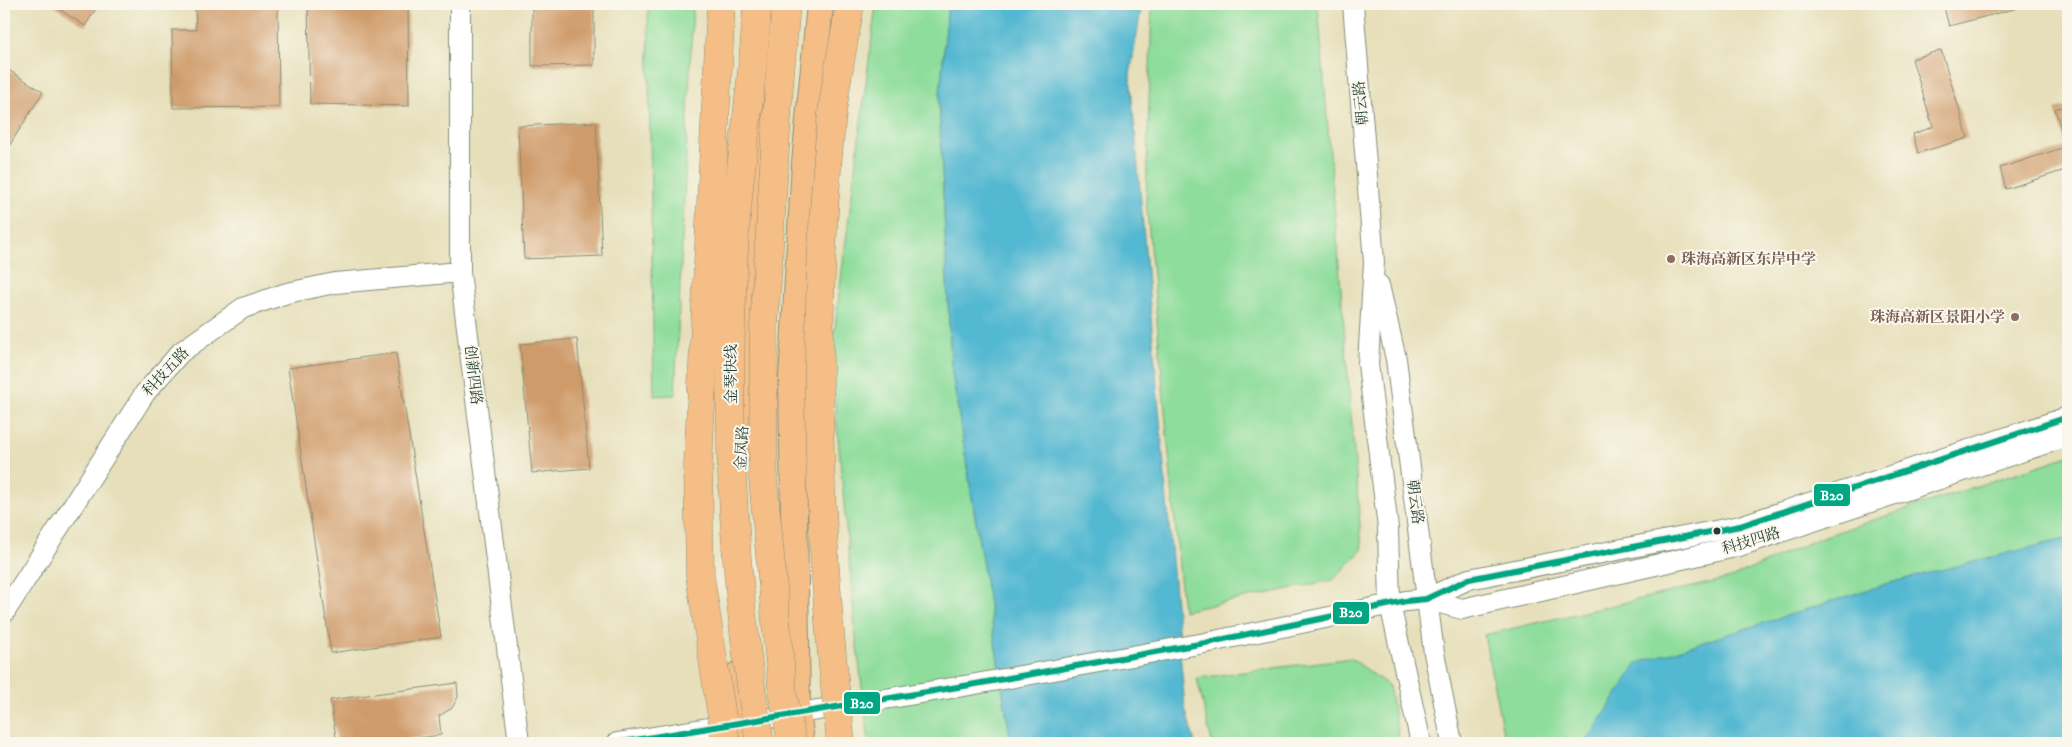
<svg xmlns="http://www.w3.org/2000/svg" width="2072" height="747" font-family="'IM FELL DW Pica','Noto Serif SC',serif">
<rect width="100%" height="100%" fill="#fbf7ec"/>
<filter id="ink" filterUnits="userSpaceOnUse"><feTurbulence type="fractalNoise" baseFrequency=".02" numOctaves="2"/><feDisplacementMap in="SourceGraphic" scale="10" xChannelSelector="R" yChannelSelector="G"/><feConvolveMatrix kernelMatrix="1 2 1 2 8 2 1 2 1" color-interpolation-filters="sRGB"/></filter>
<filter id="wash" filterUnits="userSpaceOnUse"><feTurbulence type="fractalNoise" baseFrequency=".0096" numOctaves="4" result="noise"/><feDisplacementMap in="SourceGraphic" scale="20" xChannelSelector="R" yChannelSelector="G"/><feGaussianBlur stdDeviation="1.12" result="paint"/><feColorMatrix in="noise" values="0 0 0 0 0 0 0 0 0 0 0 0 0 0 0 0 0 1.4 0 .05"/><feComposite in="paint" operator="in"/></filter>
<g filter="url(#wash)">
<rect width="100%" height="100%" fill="#e6dfba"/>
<g fill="#8edd9b" stroke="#568d68">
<path d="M648 4H693L675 395 654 396Z"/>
<path d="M876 4H948L939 104 951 366 1011 743H869L856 639 831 358Z"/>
<path d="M1152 4H1318L1362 550 1333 580 1183 611 1146 199Z"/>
<path d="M2068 456V743H1505L1484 635 1731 578 1822 537Z"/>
<path d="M1351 658 1389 686 1400 743H1212L1197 678Z"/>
</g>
<g fill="#52b8d1" stroke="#387a82">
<path d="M948 4H1142L1130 75 1185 708 1195 743H1011L951 366 939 104Z"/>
<path d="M2068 538V743H1586L1637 663 1889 583Z"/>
</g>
<g id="blocks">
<g fill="#cf9b6b">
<path d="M51 4H99L85 26Z"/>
<path d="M195 4H278L279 107 173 108 172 30H196Z"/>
<path d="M308 4H408L409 106 310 104Z"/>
<path d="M532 4H594V65L532 66Z"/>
<path d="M1943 4H2018V8L1949 26Z"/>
<path d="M1941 50 1968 138 1918 153 1913 134 1933 127 1912 59Z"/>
<path d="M4 67 43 92 4 154Z"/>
<path d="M2068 105V143H2065L2055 109Z"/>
<path d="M596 122 602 256 524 259 518 126Z"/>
<path d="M2068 146V169L2006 189 2000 168Z"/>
<path d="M577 339 589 468 532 473 520 344Z"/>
<path d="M396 353 441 637 331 653 288 368Z"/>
<path d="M457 683 458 697 452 708 439 716 441 735 379 743H337L330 700Z"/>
</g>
</g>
</g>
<g filter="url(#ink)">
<use href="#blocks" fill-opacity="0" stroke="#828e77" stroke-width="1"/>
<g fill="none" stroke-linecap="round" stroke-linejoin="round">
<g stroke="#828e77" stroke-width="22">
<g id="tertiary">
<path d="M460 4V272L519 743"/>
<path d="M1353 4 1374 262 1368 364 1388 528 1390 604 1421 743"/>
<path d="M1379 285 1396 359 1434 653 1452 743"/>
<path d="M1426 599 1462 609 1739 546 2068 436"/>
<path d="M4 613 145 393 181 352 243 308 287 293 335 283 460 272"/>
<path d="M617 743 970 685 1205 643 1406 601 1426 599 1469 579 1740 526 2068 417"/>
</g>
</g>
<g stroke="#828e77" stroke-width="28">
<g id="primary">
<path d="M742 449 756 202 766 87"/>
<path d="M738 675 745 743"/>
<path d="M800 733 797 713 792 379 805 163 820 4"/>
</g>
</g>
<use href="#tertiary" stroke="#fff" stroke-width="20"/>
<use href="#primary" stroke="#f6be87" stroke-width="26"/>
<g stroke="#828e77" stroke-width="29" stroke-linecap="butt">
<g id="trunk-bridge">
<path d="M721 4 698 465 700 576 726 743"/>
<path d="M757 4C754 86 738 167 734 249 725 413 732 581 760 743"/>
<path d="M786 4 779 85 764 327 763 480 783 696 792 743"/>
<path d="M841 743C817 538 811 329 831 123 835 83 844 43 850 4"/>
</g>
</g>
<use href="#trunk-bridge" stroke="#f6be87" stroke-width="28"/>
<g stroke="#fbf7ec" stroke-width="10">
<path id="bus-1" d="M617 743 970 685 1205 643 1406 601 1426 599 1469 579 1740 526 2068 417"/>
</g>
<use href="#bus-1" stroke="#02a584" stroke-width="6"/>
</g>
</g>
<g fill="#8d6e63" stroke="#fbf7ec" stroke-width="2">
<circle cx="1671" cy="259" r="5"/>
<circle cx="2015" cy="317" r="5"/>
</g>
<circle fill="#1f3d34" stroke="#fbf7ec" stroke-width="2" cx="1717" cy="531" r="4.5"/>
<g text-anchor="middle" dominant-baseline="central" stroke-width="4" stroke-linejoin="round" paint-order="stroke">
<g font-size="15" fill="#1f3d34" stroke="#fbf7ec">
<text transform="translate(1361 103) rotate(-95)">朝云路</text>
<text transform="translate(166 372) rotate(-47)">科技五路</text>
<text transform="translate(731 374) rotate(-90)">金琴快线</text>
<text transform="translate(473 375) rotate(83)">创新四路</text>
<text transform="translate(742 448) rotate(-87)">金凤路</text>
<text transform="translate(1415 502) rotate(83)">朝云路</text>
<text transform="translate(1751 541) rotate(-17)">科技四路</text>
</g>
<g font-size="15" font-weight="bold" fill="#785e54" stroke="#fbf7ec" text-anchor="start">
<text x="1681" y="259">珠海高新区东岸中学</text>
<text x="2005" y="317" text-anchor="end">珠海高新区景阳小学</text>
</g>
</g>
<g stroke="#fbf7ec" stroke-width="2">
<rect x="1813" y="483" width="38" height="24" rx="5" fill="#02a584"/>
<rect x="1332" y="601" width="38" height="24" rx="5" fill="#02a584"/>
<rect x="843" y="691" width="38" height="24" rx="5" fill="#02a584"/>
</g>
<g font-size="14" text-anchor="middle" font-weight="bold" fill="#fff">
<text x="1832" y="500">B20</text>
<text x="1351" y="617">B20</text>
<text x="862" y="708">B20</text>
</g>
<rect width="2072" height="747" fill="none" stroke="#fbf7ec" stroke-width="20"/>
</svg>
